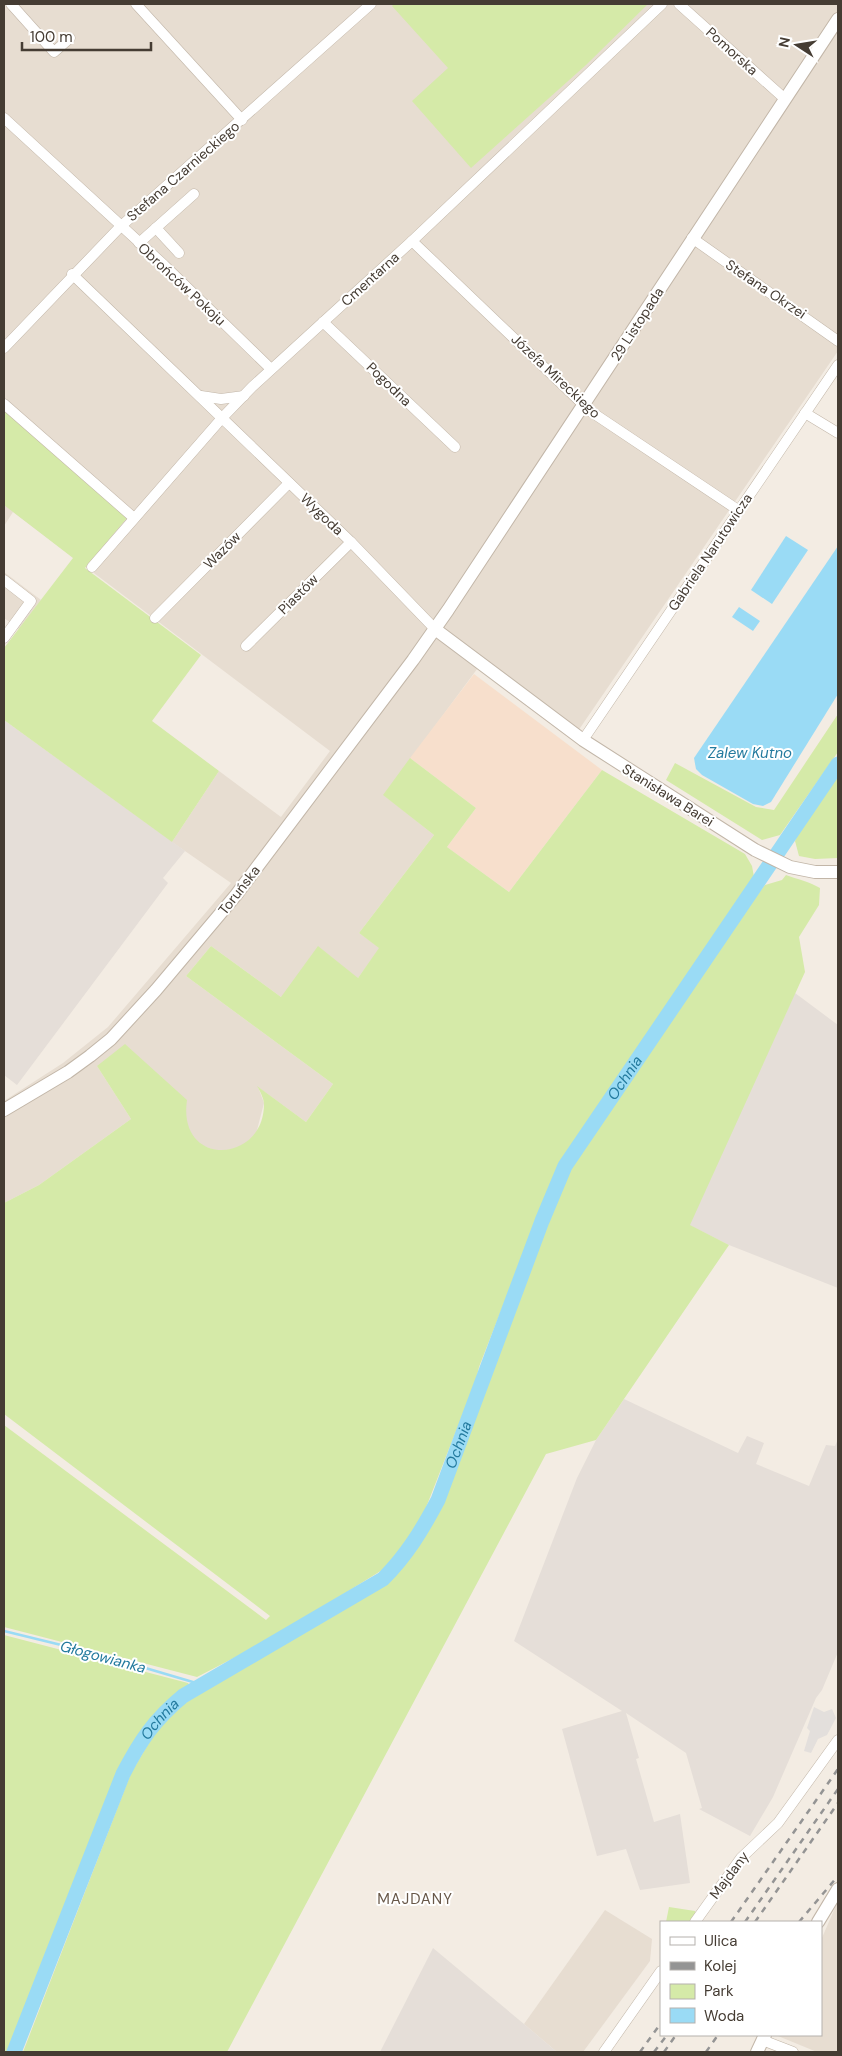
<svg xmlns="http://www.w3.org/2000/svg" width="842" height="2056" font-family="'DM Sans',sans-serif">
<rect width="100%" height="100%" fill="#f3ece3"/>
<g fill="#e7ddd1">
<path d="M4 4H838V351L578 731 483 661 384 795 434 835 359 933 380 948 358 978 281 997 211 946 186 976 333 1084 306 1122 258 1087 264 1103 256 1134 243 1146 228 1150H214L201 1145 190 1134 185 1122 186 1100 97 1066 131 1119 39 1185 4 1203V1101L63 1063 108 1027 231 883 172 842 219 771 281 817 330 751 13 512 4 526Z"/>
<path d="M4 572 41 600 19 629 4 618Z"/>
<path d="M838 1901V2052H817L778 2036 821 2035V1940Z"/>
<path d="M605 1910 652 1939 650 1961 583 2052H557L524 2024Z"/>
</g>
<path fill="#f7dfcc" d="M474 674 602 770 509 892 447 847 476 808 410 758Z"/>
<g fill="#e5ded8">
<path d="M4 720 185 851 163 878 168 883 17 1085 4 1075Z"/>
<path d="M795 993 838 1025V1288L729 1245 689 1225Z"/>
<path d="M624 1399 738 1453 747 1436 764 1443 756 1464 809 1486 826 1445 835 1446 838 1439V1652L822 1690 816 1698 773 1797 750 1836 699 1809 702 1808 686 1753 626 1713 639 1758 636 1759 654 1822 680 1814 690 1883 640 1890 626 1849 597 1856 562 1729 622 1711 514 1641 577 1478 596 1440Z"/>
<path d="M433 1948 524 2024 557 2052H380Z"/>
</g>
<g fill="#d5eaa8">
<path d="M394 4H648L586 65 471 168 412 101 448 68 392 6Z"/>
<path d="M4 410 127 518 85 568 201 655 152 721 219 771 172 842 4 720V648L73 558 4 505Z"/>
<path d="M838 714V752L780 835 762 840 666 780 675 763 756 807 774 810Z"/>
<path d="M410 758 476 808 447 847 509 892 602 770 745 854 752 866 754 877 555 1173 479 1367 476 1380 418 1528 387 1567 313 1613 296 1626 197 1677 4 1627V1425L266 1620 270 1616 4 1414V1203L39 1185 131 1119 97 1066 125 1044 187 1100C177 1168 264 1164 264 1104 264 1099 260 1091 257 1086L306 1122 333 1084 186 976 211 946 281 997 318 946 358 978 379 948 359 933 434 835 383 795Z"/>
<path d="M838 773V858L815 859 799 856 795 841 800 829Z"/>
<path d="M786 875C797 879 810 882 820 888L819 905 799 937 805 972 690 1225 729 1245 596 1440 546 1454 227 2052H23L131 1773 156 1731 185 1703 372 1590 403 1566 427 1532 444 1497 532 1259 569 1171 747 908 765 885 782 880Z"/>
<path d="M4 1635 188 1683 190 1686 156 1715 135 1741 124 1760 9 2052H4Z"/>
<path d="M669 1907 695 1911 696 1913 690 1922H666Z"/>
</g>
<path fill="#e3dfdc" d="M814 1707 824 1712 832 1709 836 1718 827 1735 818 1739 811 1753 804 1751 810 1731 807 1728Z"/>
<g fill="#9adbf5">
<path d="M786 536 808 550 772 604 751 590Z"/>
<path d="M838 546V694L771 802 763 806 753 804 702 775 696 769 694 758Z"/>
<path d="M739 607 760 621 753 631 732 617Z"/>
</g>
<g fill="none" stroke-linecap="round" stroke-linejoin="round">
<path stroke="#9adbf5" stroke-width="2.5" d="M4 1631 98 1654 203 1685"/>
<path stroke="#9adbf5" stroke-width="15" id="s1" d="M14 2052 123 1774C140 1741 154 1720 183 1696L383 1579C407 1555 422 1530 438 1500L542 1221 565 1166 838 764"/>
<g stroke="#c2b6a8" stroke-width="11">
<g id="minor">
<path d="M11 4 54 52 70 38"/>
<path d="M136 4 242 120"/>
<path d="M679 4 785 99"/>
<path d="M4 118 164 265 271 369"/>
<path d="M156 228 179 253"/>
<path d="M692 238 838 341"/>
<path d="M412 241 590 411 738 510"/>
<path d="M139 243 194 194"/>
<path d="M72 274 351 542 435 629"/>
<path d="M323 322 455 447"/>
<path d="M4 348 120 227 371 4"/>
<path d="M201 396 221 399 244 396"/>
<path d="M4 404 134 518"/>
<path d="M805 413 838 433"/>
<path d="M92 567 222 418 252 387 412 241 662 4"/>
<path d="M4 580 31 601 4 638"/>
<path d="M155 618 289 483"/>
<path d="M246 646 351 542"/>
<path d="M583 740 838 365"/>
<path d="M695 1922 741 1858 778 1823 838 1740"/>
<path d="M762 2040 793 2052"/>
<path d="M604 2052 661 1971"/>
</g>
</g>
<g stroke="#c2b6a8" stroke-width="14">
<g id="tertiary">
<path d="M435 629 583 740 755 850 790 867 815 872H838"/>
<path d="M4 1110 68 1072 90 1056 111 1039 156 990 236 895 413 660 448 610 838 19"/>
<path d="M818 1922 838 1889"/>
<path d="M757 2052 765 2035"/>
</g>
</g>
<use href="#minor" stroke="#fff" stroke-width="10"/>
<use href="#tertiary" stroke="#fff" stroke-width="12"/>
<g stroke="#949494" stroke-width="2.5" stroke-dasharray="6 6" stroke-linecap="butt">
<path d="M731 1922 838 1769"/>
<path d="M745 1922 838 1789"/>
<path d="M755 1922 838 1803"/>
<path d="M799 1922 838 1876"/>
<path d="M640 2052 661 2023"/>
<path d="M654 2052 667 2035"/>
<path d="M664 2052 676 2035"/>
<path d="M706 2052 718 2035"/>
</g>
</g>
<g text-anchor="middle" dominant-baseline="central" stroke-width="4" stroke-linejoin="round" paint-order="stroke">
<g font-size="14" fill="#453c33" stroke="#fff">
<text transform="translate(732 51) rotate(42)">Pomorska</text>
<text transform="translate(183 171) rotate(-41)">Stefana Czarnieckiego</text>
<text transform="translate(370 279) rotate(-42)">Cmentarna</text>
<text transform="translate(182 284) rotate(43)">Obrońców Pokoju</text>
<text transform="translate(766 289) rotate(34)">Stefana Okrzei</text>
<text transform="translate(637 324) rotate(-57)">29 Listopada</text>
<text transform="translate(556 376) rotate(43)">Józefa Mireckiego</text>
<text transform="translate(389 384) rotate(44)">Pogodna</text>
<text transform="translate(322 514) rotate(44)">Wygoda</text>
<text transform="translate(222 550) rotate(-45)">Wazów</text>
<text transform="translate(710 552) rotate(-56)">Gabriela Narutowicza</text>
<text transform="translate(298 594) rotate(-45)">Piastów</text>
<text transform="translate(668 795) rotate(32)">Stanisława Barei</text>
<text transform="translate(239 890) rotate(-52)">Toruńska</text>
<text transform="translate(729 1875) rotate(-53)">Majdany</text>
</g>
<g font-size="15" font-style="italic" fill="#237a9e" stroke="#fff">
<text x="750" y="753">Zalew Kutno</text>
<text stroke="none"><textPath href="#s1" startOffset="1190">Ochnia</textPath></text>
<text stroke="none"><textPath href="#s1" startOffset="785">Ochnia</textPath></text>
<text transform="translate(103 1657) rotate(15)">Głogowianka</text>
<text stroke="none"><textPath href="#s1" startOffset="365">Ochnia</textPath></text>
</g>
<g font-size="15" letter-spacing="1" fill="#685849" stroke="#fff">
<text x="415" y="1899">MAJDANY</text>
</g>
</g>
<rect width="842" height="2056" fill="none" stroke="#453c33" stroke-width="10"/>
<rect x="660" y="1921" width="162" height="115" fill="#ffffff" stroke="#b5b1ad"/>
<rect x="670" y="1937" width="25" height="8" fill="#ffffff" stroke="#b5b1ad"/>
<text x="704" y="1946" font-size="15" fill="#453c33">Ulica</text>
<rect x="670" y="1962" width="25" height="8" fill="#949494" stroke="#b5b1ad"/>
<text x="704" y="1971" font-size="15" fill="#453c33">Kolej</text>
<rect x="670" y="1984" width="25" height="15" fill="#d5eaa8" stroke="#b5b1ad"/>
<text x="704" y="1996" font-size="15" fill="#453c33">Park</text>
<rect x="670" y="2008" width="25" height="15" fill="#9adbf5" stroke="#b5b1ad"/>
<text x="704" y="2021" font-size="15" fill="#453c33">Woda</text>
<g transform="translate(797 45) rotate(282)" stroke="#ffffff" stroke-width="4" paint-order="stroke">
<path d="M0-4L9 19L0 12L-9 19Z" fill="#453c33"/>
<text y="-8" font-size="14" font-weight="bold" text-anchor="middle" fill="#453c33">N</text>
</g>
<path d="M22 42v8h129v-8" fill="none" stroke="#453c33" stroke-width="2.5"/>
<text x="30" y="42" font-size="15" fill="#453c33" stroke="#ffffff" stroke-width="4" paint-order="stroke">100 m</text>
</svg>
